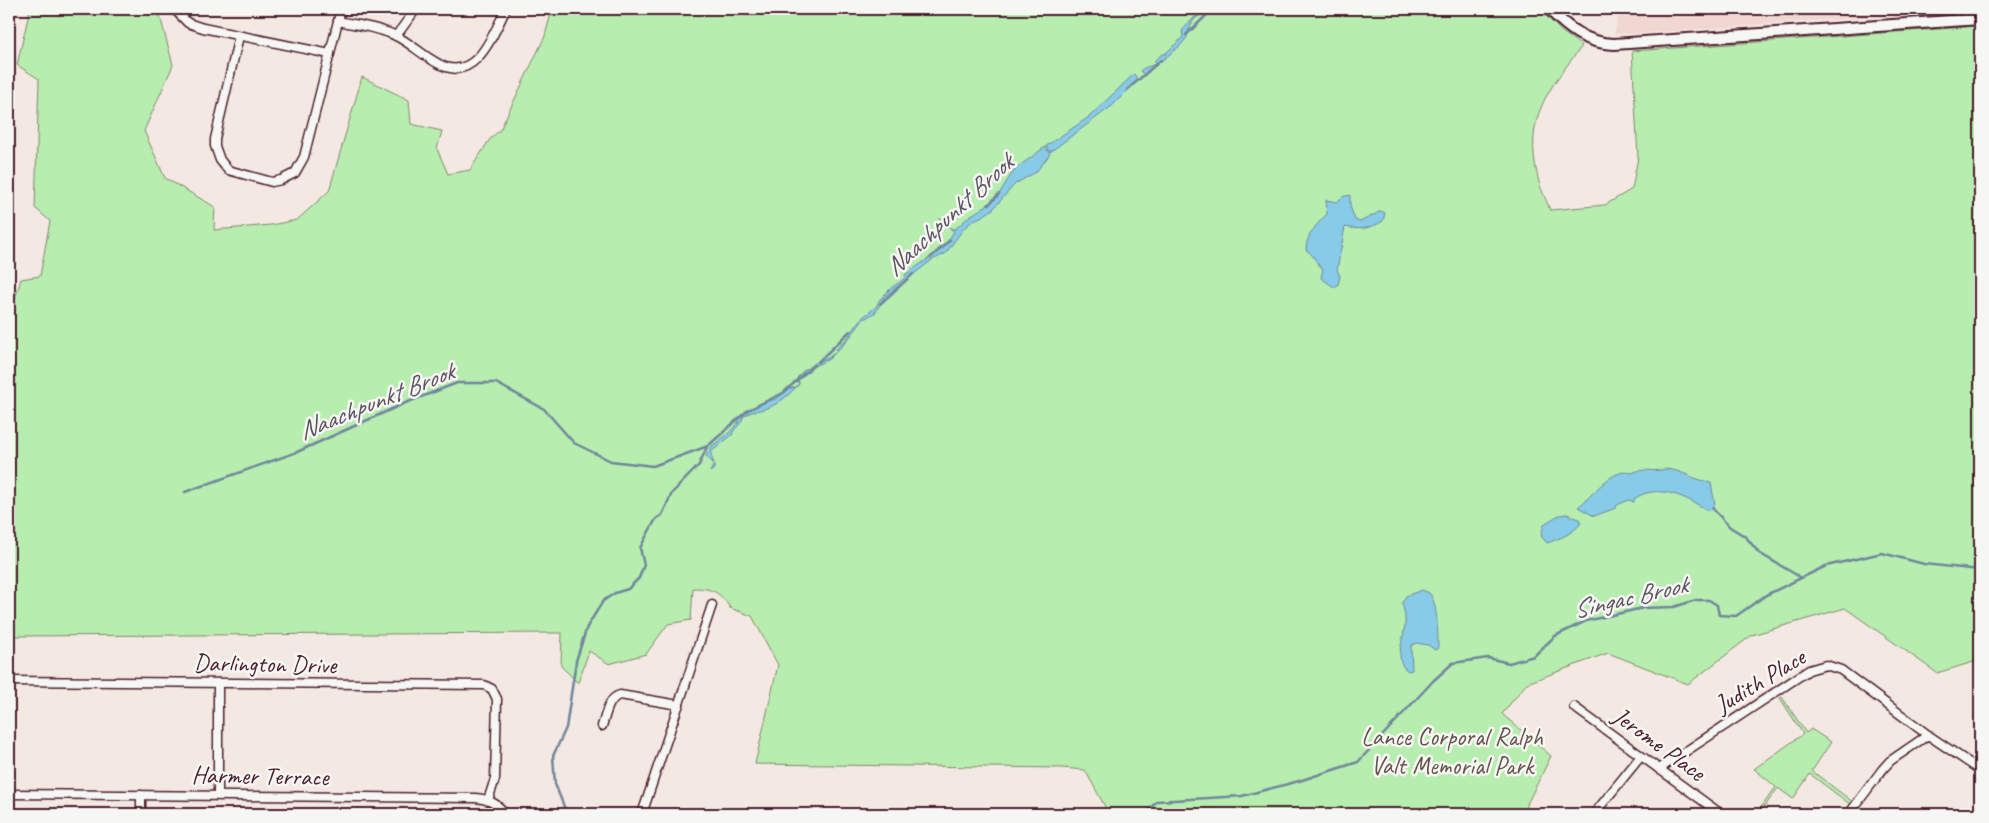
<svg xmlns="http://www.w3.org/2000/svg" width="1989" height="823" font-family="Caveat,sans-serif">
<rect width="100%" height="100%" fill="#f4e8e3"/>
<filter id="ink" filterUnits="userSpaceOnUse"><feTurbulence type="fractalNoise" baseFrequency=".02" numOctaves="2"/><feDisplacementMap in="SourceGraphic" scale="10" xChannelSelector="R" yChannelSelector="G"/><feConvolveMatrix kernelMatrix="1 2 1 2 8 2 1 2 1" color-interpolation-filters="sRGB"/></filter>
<g filter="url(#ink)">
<path fill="#f1d7d1" d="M1620 9H1980L1633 34H1614Z"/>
<g fill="#b7edaf" stroke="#80866d">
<path d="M30 9H149L160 16 173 65 144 131 165 178 215 207 214 230 271 225 297 220 329 191 362 77 409 100 411 124 442 131 437 149 448 174 470 170 490 139 500 130 545 36 552 9H1540L1561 31 1582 46C1548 90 1523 118 1538 178 1540 188 1546 199 1550 210L1605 205 1632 189 1638 157 1632 51 1980 26V660L1937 673 1845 608 1752 635 1688 684 1608 653 1527 683 1502 714 1551 756 1522 814H1109L1085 770 1061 768 755 764 778 665 752 616 730 608C720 592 712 588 693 588L691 620 668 624 646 654 609 664 589 651 578 683 561 666 562 633 9 636V319L21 279 40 276 50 221 35 208 39 79 17 65Z"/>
<path d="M1782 697 1806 733 1811 729 1831 742 1812 771 1853 802 1851 805 1810 774 1793 799 1778 788 1759 814H1756L1776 787 1754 769 1803 734 1780 698Z"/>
</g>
<g fill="#87cbe8" stroke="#6f869c">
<path d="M1211 9 1194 19 1189 29 1187 37 1181 45 1144 75 1140 71 1144 68 1153 65 1156 62 1154 61 1162 54H1165L1183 37 1182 31C1191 21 1198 11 1211 9Z"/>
<path d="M1134 74 1138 80 1112 106 1050 152 1046 146 1089 117Z"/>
<path d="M1045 147 1050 154 1036 172 1015 184 993 209 983 216 974 220 964 228 945 254 932 260 884 297 876 312 864 319 846 342 829 359 810 368 798 377 799 384C791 393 781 402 770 407 760 411 752 410 743 417 742 425 733 428 732 435L711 452C711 459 715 462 714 469L710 472 714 464 706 456 712 446 727 435 738 423 742 414 765 402 776 399 789 389 796 387 799 383 797 378 803 371 817 362 828 358 836 352 837 348 844 342 863 317 876 307 880 299 891 288 904 279 906 274 944 248 954 231C948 228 947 221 939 219H945L951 229H955L970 216 996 199 1014 170Z"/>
<path d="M1350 195V206L1355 220 1360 222 1381 211 1385 213 1383 221C1370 229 1359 230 1345 227L1337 270 1340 276 1338 285 1334 287 1321 278 1323 269C1315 263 1315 255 1306 250 1306 235 1317 224 1327 214L1326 200 1337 202 1342 197Z"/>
<path d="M1665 469C1682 470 1694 480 1711 483L1715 505 1709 511C1687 498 1658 482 1634 499V502L1629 500 1617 505 1616 508 1594 516 1578 507C1592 497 1612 466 1632 473 1643 467 1654 473 1665 469Z"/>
<path d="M1567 514 1579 519 1581 523C1574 533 1559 539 1547 543L1541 536 1544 524 1559 515Z"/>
<path d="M1422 590C1424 591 1428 592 1429 593 1438 602 1438 636 1438 648L1435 650 1428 645 1416 643 1411 646 1412 670 1408 671C1391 661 1407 633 1405 618 1405 613 1403 608 1402 603L1406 596Z"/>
</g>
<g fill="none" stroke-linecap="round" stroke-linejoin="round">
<g stroke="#6f869c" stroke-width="2.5">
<path d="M1186 35 1213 9"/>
<path d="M1127 90 1161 60"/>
<path d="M989 204 999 194"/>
<path d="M930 258 950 240"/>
<path d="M880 304 913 274"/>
<path d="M818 362 850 331"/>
<path d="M185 492 297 452 403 404 457 383H496L544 409 574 443 611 461 653 466 708 446 748 410 783 393 814 365"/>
<path d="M1712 508 1730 527 1746 537 1759 553 1800 577"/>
<path d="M567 814 555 784 553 756 566 728 576 661 587 627 603 601 615 593 628 589 639 578 644 565 640 548 647 535 656 519 662 515 672 493 699 465 707 447"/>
<path d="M1145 814 1157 801 1242 796 1299 781 1358 762 1434 680 1453 663 1488 658 1509 663 1534 656 1555 636 1586 621 1643 608 1674 607 1696 600H1709L1717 605 1719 615 1736 616 1766 595 1826 566 1882 553 1924 564 1980 570"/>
</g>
<g stroke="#4a1f2b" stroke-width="11">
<g id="minor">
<path d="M174 9 188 23 203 28 330 54"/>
<path d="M338 21C356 25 377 27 394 35 411 43 423 56 439 64 476 84 493 34 506 9"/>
<path d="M239 36 215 139V146L220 160 228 170 272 182 281 180 295 173 304 157 341 9"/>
<path d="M396 36 416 9"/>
<path d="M9 681 484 685 492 689 497 699 495 779 488 800"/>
<path d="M1574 707 1721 814"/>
<path d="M602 726C606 715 608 698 620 695L679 705"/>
<path d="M1659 769 1809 670 1826 665 1841 670 1928 735 1980 770"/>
<path d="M9 794 475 798C488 799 497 803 505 814"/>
<path d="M218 795V683"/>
<path d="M141 814V795"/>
<path d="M642 814 712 605"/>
<path d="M1594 814 1641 756"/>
<path d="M1849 814 1882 770 1890 761 1928 735"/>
</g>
</g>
<g stroke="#4a1f2b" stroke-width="14">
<path id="secondary" d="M1549 9C1568 28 1585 43 1614 44L1980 19"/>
</g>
<use href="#minor" stroke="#f6f6f2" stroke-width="8"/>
<use href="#secondary" stroke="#f6f6f2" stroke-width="10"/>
</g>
</g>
<g text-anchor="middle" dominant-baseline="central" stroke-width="5" stroke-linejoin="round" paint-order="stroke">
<g font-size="25" fill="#4a1f2b" stroke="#f6f6f2">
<text transform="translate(265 664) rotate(1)">Darlington Drive</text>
<text transform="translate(1760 681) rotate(-31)">Judith Place</text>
<text transform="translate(1659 744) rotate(36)">Jerome Place</text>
<text transform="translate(260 776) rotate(1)">Harmer Terrace</text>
</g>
<g font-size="25" fill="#65524c" stroke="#f6f6f2">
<text x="1452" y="737">Lance Corporal Ralph<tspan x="1452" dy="29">Valt Memorial Park</tspan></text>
</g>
<g font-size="26" font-style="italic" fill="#5c5364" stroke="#f6f6f2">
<text transform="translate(949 215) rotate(-43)">Naachpunkt Brook</text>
<text transform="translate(376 401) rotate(-22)">Naachpunkt Brook</text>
<text transform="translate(1630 597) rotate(-13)">Singac Brook</text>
</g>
</g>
<rect width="1989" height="823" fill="none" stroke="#f6f6f2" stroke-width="30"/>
<rect x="15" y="15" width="1959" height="793" fill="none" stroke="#4a1f2b" stroke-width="2" filter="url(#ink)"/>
</svg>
